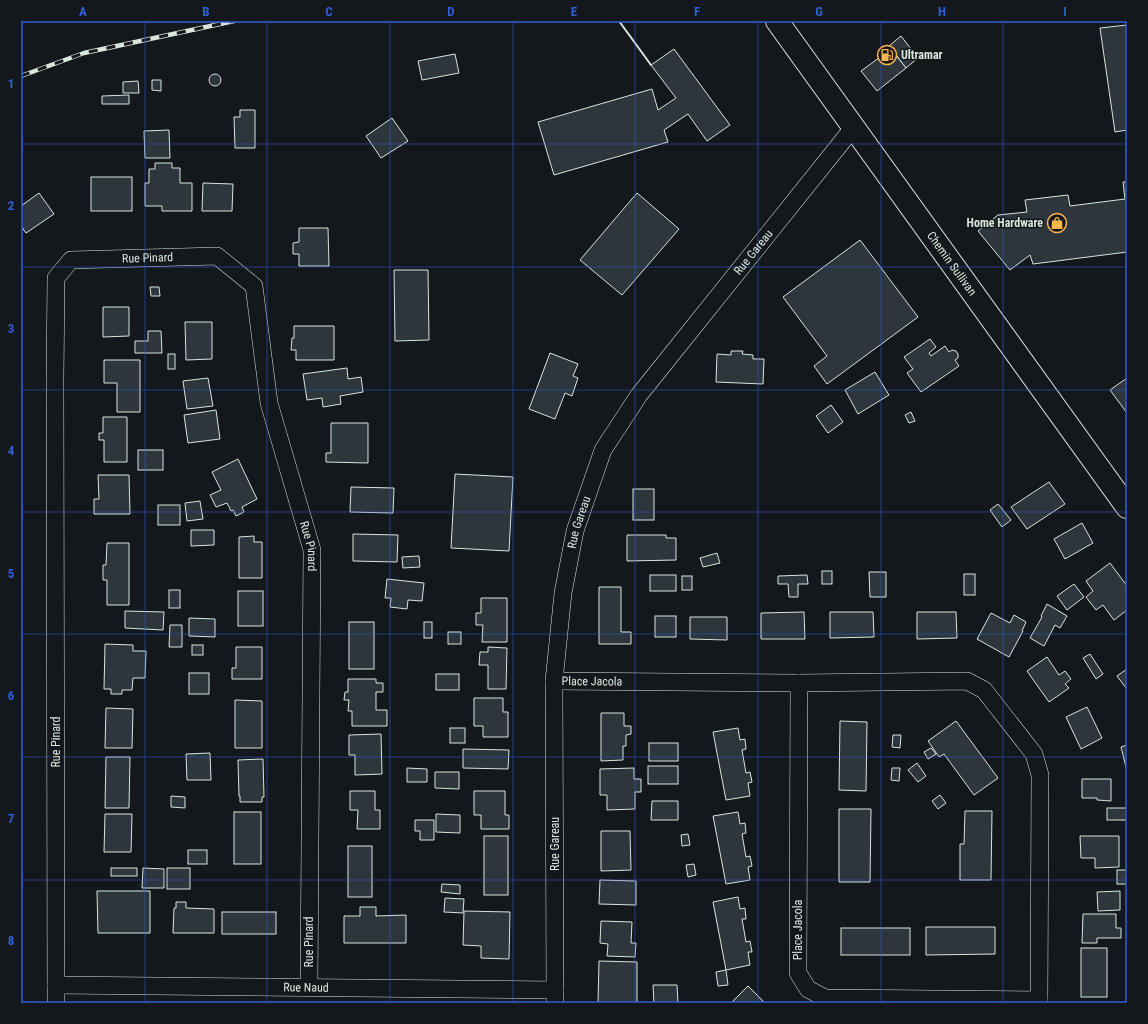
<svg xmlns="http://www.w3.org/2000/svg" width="1148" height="1024" font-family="'Roboto Condensed',sans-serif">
<rect width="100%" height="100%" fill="#14181c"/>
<g fill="#2c363c" stroke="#d8e6dc">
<path d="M1127 25V130L1115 132 1100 28Z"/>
<path d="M901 36 918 58 906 68 889 46Z"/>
<path d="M674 49 730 125 707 141 688 114 664 130 668 142 554 175 538 122 652 89 658 110 676 98 651 65Z"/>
<path d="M891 49 906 68 877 91 861 71Z"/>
<path d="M455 54 459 73 422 80 418 61Z"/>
<circle cx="215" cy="80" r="6"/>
<path d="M152 80H161V91L152 90Z"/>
<path d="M138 81 139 93H123V82Z"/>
<path d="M129 95V104H102V96Z"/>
<path d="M240 110H255V148H235L234 117H240Z"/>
<path d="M392 118 408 141 381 158 366 136Z"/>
<path d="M169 130 170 158H145L144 131Z"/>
<path d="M155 163H172V168H180V183H192V211H162V206H145V183H149V169H155Z"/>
<rect x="91" y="177" width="41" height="34"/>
<path d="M1123 182H1127V252L1033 264 1030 255 1010 270 978 231 998 215 1027 212 1025 200 1068 195 1070 206 1125 199Z"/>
<path d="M203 183 233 184 232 211H202Z"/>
<path d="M39 193 54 214 26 233 21 226V206Z"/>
<path d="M637 193 679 229 622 295 580 260Z"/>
<path d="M299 228H328L329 266H299V254H293V243L299 242Z"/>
<path d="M860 240 918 317 827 384 814 366 827 356 783 297Z"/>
<path d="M394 270H428L429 340 395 341Z"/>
<path d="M150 287H159L160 296H151Z"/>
<path d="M103 307H129V336L103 337Z"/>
<path d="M185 322H212V359L186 360Z"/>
<path d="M294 326H334V360H296V350H291L292 338H294Z"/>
<path d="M148 331H161L162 353H135V341H148Z"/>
<path d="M930 339 936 347 929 353 931 356 945 346 949 352 952 350 956 351 958 354V358L955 360 959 366 921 392 907 373 913 369 904 357Z"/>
<path d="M731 351H743L742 354 753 355V359H764L763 384 716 382 717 354 731 355Z"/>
<path d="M550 353 578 364 573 376 578 378 572 396 565 393 555 419 529 409Z"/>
<rect x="168" y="354" width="7" height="15"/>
<path d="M104 360H140V412H117V383H104Z"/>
<path d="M347 368 348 379 361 377 363 392 340 396 341 404 323 407 322 398 307 400 303 374Z"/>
<path d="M875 372 889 395 858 414 845 390Z"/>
<path d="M208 378 213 406 187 409 183 381Z"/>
<path d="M1127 378V413L1110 390Z"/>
<path d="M831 405 843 422 828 433 816 416Z"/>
<path d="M216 410 220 439 188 443 184 415Z"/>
<path d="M911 412 915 421 909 423 905 415Z"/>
<path d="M103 417H127V462H104V440H99V433H103Z"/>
<path d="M331 423H368V463L326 462V453H331Z"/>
<rect x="138" y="450" width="25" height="20"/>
<path d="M238 459 257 499 242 507 244 512 236 516 233 510 231 511 227 503 216 507 210 495 221 490 212 472Z"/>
<path d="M455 474 513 477 509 551 451 548Z"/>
<path d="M98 475H129L130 514H94V499H99Z"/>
<path d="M1049 482 1065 504 1027 529 1011 507Z"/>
<path d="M351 487 394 488 393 513 350 512Z"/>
<rect x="633" y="489" width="21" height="31"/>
<path d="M200 501 203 519 187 521 185 503Z"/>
<path d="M998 504 1011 520 1002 527 990 510Z"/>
<rect x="158" y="505" width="22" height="20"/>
<path d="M1082 523 1093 543 1065 559 1054 539Z"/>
<path d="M191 530H214V545L191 546Z"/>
<path d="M353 534 398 535 397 562 353 561Z"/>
<path d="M627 535H666V538H676V560L627 561Z"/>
<path d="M254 536V542H262V578H239V537Z"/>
<path d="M107 543H129V605H107V580H103V565H106Z"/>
<path d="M717 553 720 563 703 567 700 558Z"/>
<path d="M419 556 420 567 403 568 402 557Z"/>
<path d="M1110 563 1127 586V610L1114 620 1103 605 1096 610 1086 597 1093 591 1086 581Z"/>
<rect x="822" y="571" width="10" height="13"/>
<path d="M869 572H886V597H870Z"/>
<rect x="964" y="574" width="11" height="21"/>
<rect x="650" y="575" width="26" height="16"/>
<path d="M807 575 808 584H798V597H789L788 584H778V576Z"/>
<rect x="682" y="576" width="10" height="14"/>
<path d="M387 579 424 583 422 601 408 600 407 609 390 607 391 598H385Z"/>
<path d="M1074 584 1084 597 1067 610 1057 596Z"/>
<path d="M599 587H621V632H631V644H599Z"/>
<rect x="169" y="590" width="11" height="18"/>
<rect x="238" y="591" width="25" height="35"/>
<path d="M481 598H507V642H482L483 625H476V613H481Z"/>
<path d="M1047 604 1067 616 1060 628 1055 625 1044 646 1030 638 1042 617 1041 616Z"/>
<path d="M125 611 164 612 163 630 125 628Z"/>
<path d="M804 612 805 639H761V613Z"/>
<path d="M830 612H873L874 637 830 638Z"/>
<path d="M917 612H956L957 638 917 639Z"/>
<path d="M991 613 1010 623 1014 615 1026 622 1022 631H1023L1009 657 977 639Z"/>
<rect x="655" y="616" width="21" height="21"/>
<path d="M690 617H727V640L690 639Z"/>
<path d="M189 618 215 619V637L189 636Z"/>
<rect x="349" y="622" width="25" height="47"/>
<rect x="424" y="622" width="8" height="16"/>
<path d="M170 625H182V647H169Z"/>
<rect x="448" y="632" width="13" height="12"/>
<path d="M105 644 133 645V651H146L145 678H133L132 690H122V694H111V689H104Z"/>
<rect x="192" y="645" width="11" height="10"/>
<path d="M236 647H262V679H232V668H236Z"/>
<path d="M488 647 507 648 506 689H488V665H479L480 652H488Z"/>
<path d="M1090 654 1103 674 1096 679 1083 658Z"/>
<path d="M1047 657 1059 675 1065 671 1071 679 1065 684 1069 688 1049 702 1027 671Z"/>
<path d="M1127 669V687L1126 688 1117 676Z"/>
<rect x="189" y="673" width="20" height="21"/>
<rect x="436" y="674" width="23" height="16"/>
<path d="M348 679H376V683H383V692H376V710H387V726H352V711H348L349 700H344L345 692H348Z"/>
<path d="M474 698H503V712H508V737H483V726H474Z"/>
<path d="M235 700 262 701V748H235Z"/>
<path d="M1087 707 1102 738 1081 749 1066 717Z"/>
<path d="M106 708 133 709 132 748H105Z"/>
<path d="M601 713H624V726H631V734L626 735V746H623V760L601 761Z"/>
<path d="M840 721 867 722 866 791 839 790Z"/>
<path d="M956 721 998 778 974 795 944 754 939 757 928 741Z"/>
<rect x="450" y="728" width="15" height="15"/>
<path d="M738 728 740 740 745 739 746 749 742 750 746 773 750 772 752 782 748 783 750 796 726 800 713 732Z"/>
<path d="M381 734 382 774 355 775V755H349V735Z"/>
<path d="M893 735H901L900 748 892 747Z"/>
<rect x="649" y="743" width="29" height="18"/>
<path d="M1127 745V771L1121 747Z"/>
<path d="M931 748 936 754 928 759 924 752Z"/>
<path d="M463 749 509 750 508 769 463 768Z"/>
<path d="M210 753 211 780H187L186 754Z"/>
<path d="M106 757H130L129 808H105Z"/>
<path d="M263 759 264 797H262V802H240V796H239L238 760Z"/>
<path d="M917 763 926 776 918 782 908 770Z"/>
<rect x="648" y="766" width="30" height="18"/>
<path d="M407 768 427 769V782H407Z"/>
<path d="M634 768V779H641V792H635V809L607 810V795H600V769Z"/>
<path d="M892 768H900L899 781 891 780Z"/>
<path d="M435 772H459V789L435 788Z"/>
<path d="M1082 779H1111V801L1097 800V798H1082Z"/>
<path d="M350 791H375V810H380V829H357L358 810H350Z"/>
<path d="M474 791H505V815H509V829H481V815H474Z"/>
<path d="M940 795 946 803 938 809 932 801Z"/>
<path d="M171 796 185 797V808L171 807Z"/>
<path d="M652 801H678V820H651Z"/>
<rect x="1107" y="808" width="20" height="12"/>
<path d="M839 809H871L870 882H839Z"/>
<path d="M965 811H992L991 880H960V844H964Z"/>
<rect x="234" y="812" width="27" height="52"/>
<path d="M738 812 740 824 745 823 746 833 742 834 746 857 750 856 752 866 748 867 750 880 726 884 713 816Z"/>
<path d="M105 814H132L131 852H104Z"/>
<path d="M436 814 460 815V833L436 832Z"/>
<path d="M415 820H434V840H420V831H415Z"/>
<path d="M601 831H630L631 870 601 871Z"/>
<path d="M688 834 690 845 682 846 681 835Z"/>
<rect x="484" y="836" width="24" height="59"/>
<path d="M1080 836H1119V867L1095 868V858H1081Z"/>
<rect x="348" y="846" width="24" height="51"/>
<rect x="188" y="850" width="19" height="14"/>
<path d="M694 864 696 875 688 877 686 865Z"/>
<rect x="111" y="868" width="26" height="8"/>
<path d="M143 868 164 869V888H142Z"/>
<rect x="167" y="868" width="23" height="21"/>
<rect x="1117" y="870" width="10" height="14"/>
<path d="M600 880 636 881V905L599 904Z"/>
<path d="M442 884 460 885V894L441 892Z"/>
<path d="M97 891H150V933H98Z"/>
<path d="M1120 891V910L1098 911 1097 892Z"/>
<path d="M738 897 740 909 745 908 746 919H742L746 942 750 941 752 952H748L750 965 726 970 713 902Z"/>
<path d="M445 898 464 899 463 913 444 912Z"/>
<path d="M176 902H186V908L214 909V933H173L174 908H176Z"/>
<path d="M360 907H376V916L406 915V943H344V916H360Z"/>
<path d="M464 911 510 912 509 959 481 958V946L463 945Z"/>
<rect x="222" y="912" width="54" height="22"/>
<path d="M1083 914H1116V928H1121V938H1097V943H1082Z"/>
<path d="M601 921 632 922 631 943H636L635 957 607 956 608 944 600 943Z"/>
<path d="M926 927H995V954L926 955Z"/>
<rect x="841" y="928" width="69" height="27"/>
<rect x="1081" y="948" width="26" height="49"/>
<path d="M599 961 637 962V1003H598Z"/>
<path d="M726 970 728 985 718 986 716 972Z"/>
<path d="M653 985H677L678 1003H654Z"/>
<path d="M748 986 765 1003H731Z"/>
</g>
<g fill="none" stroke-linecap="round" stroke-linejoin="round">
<g stroke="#d8e6dc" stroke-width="18">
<g id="street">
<path id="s1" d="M554 681 799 683 967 681 984 690 1034 754 1040 775 1039 1003"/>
<path d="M799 683 798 973 808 989 825 998 1039 1000"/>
<path id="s2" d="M56 985 555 990"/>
<path id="s3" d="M56 1003 55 378 56 278 71 260 217 256 254 286 269 403 312 550 309 987"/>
<path id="s4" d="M555 1003 554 681 563 593 575 531 603 450 639 395 853 128"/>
</g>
</g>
<g stroke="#d8e6dc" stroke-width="24">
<g id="secondary">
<path id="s5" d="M777 21 1127 507"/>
</g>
</g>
<use href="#street" stroke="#14181c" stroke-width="17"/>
<use href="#secondary" stroke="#14181c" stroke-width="22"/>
<g stroke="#d8e6dc" stroke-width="4.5">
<path id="rail" d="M21 76 84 53 234 21"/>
</g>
<use href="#rail" stroke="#14181c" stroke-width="3" stroke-dasharray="9" stroke-linecap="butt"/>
<path stroke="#d8e6dc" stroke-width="2" d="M619 21 651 65"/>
</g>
<path fill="none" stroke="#305dd8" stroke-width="1" stroke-opacity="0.55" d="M145 21V1003M267 21V1003M390 21V1003M513 21V1003M635 21V1003M758 21V1003M881 21V1003M1003 21V1003M21 144H1127M21 267H1127M21 390H1127M21 512H1127M21 634H1127M21 757H1127M21 880H1127"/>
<defs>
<g id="fuel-ring" transform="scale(1)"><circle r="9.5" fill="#14181c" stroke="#ffb74d" stroke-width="1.5"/><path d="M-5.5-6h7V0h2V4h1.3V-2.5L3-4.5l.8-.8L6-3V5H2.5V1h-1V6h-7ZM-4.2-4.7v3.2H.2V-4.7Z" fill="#ffb74d"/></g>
<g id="shop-ring" transform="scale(1)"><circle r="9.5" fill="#14181c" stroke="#ffb74d" stroke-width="1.5"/><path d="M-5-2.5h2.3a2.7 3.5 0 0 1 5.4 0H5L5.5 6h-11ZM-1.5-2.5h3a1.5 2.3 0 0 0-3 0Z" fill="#ffb74d"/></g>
</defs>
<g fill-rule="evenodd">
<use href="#fuel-ring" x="887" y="55"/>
<use href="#shop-ring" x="1057" y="223"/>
</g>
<g text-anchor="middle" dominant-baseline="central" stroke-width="3" stroke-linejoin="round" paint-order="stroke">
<g font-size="12" font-weight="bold" fill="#d8e6dc" stroke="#14181c" text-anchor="start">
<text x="901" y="55">Ultramar</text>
<text x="1043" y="223" text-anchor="end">Home Hardware</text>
</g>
<g font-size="12" fill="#d8e6dc" stroke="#14181c">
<text stroke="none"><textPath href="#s4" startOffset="808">Rue Gareau</textPath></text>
<text stroke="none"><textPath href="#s3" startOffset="825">Rue Pinard</textPath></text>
<text stroke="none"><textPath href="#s5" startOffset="299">Chemin Sullivan</textPath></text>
<text stroke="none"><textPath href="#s4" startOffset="483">Rue Gareau</textPath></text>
<text stroke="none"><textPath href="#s3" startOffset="1209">Rue Pinard</textPath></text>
<text stroke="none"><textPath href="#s1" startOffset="38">Place Jacola</textPath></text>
<text transform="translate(56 742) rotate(-90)">Rue Pinard</text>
<text transform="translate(555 844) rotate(-90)">Rue Gareau</text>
<text transform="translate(798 930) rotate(-90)">Place Jacola</text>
<text transform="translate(309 942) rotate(-90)">Rue Pinard</text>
<text stroke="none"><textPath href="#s2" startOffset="250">Rue Naud</textPath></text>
</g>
</g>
<rect width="1148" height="1024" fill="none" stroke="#14181c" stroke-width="44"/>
<rect x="22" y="22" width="1104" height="980" fill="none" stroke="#305dd8" stroke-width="1.5"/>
<g font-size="13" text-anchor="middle" font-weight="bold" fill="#305dd8">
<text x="83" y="16">A</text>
<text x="206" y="16">B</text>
<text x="329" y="16">C</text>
<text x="451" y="16">D</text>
<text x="574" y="16">E</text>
<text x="697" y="16">F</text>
<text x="819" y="16">G</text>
<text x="942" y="16">H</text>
<text x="1065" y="16">I</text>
<text x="11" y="88">1</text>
<text x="11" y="210">2</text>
<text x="11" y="333">3</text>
<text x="11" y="455">4</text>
<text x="11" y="578">5</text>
<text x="11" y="700">6</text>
<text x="11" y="823">7</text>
<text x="11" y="945">8</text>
</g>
</svg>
